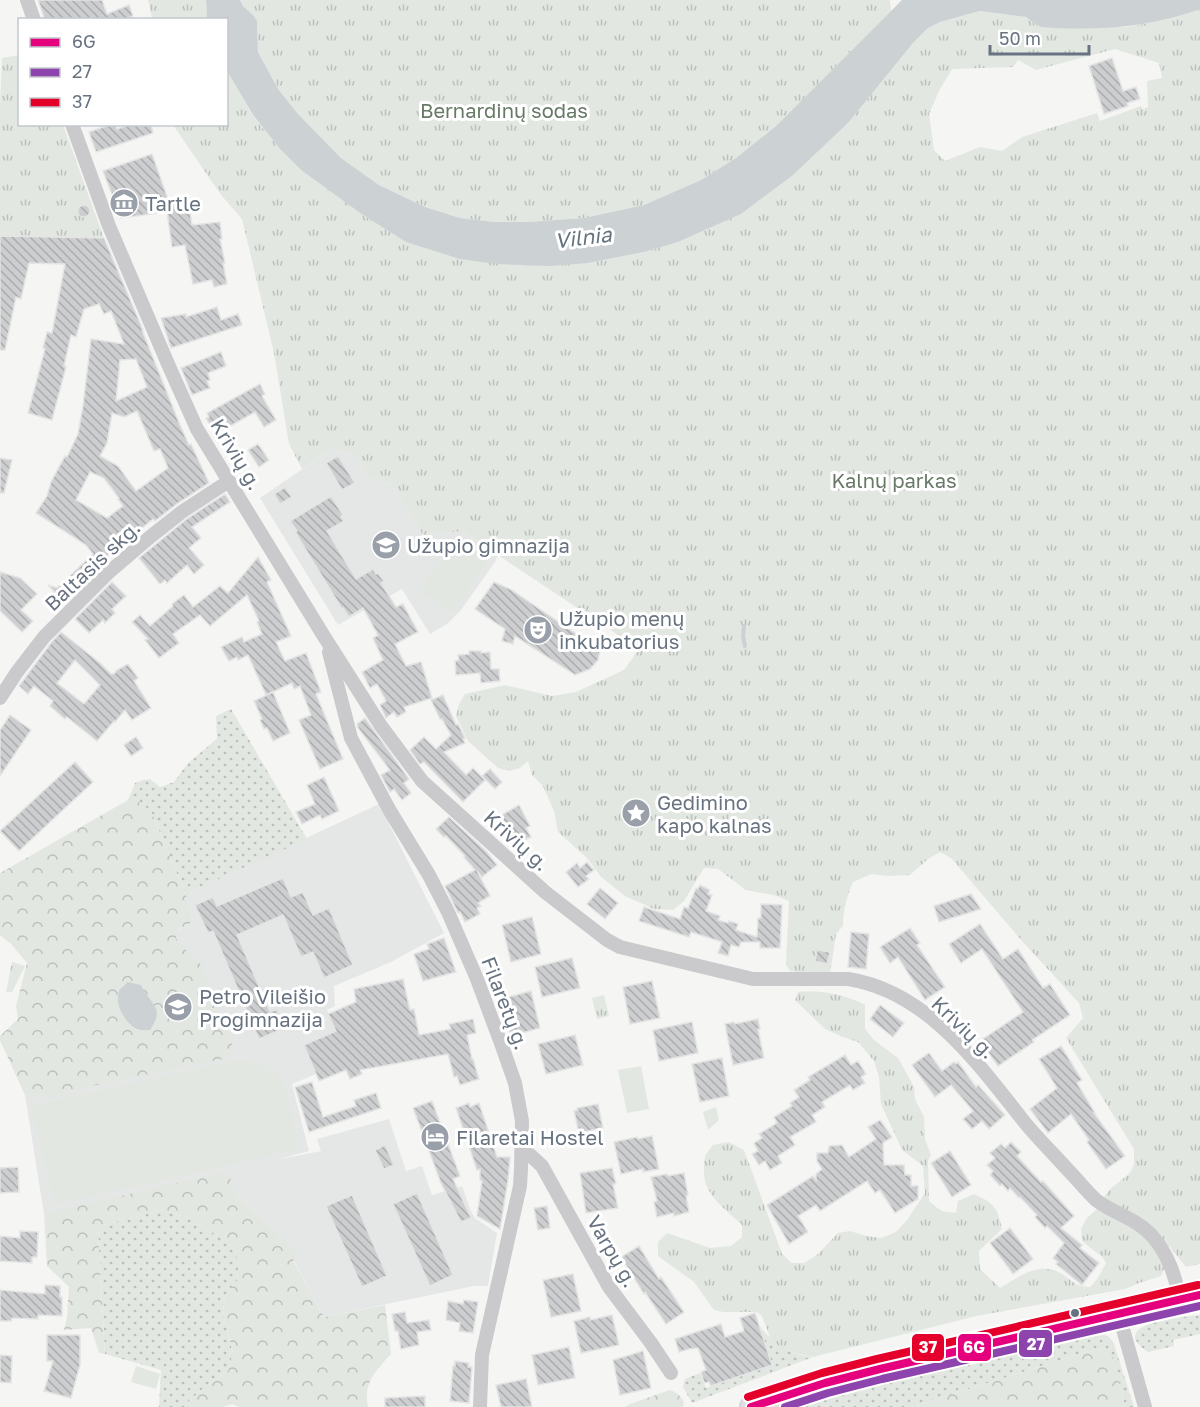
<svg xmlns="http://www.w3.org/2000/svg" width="1200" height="1407" font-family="'Golos Text',sans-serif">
<defs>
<pattern id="grass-dots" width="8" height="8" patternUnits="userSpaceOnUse" patternTransform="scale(1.5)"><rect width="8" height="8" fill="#e3e7e2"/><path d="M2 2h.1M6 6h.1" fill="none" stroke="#bcc0bd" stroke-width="1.8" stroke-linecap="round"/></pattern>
<pattern id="forest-crowns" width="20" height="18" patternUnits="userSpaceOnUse" patternTransform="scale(1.5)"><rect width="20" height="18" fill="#e3e7e2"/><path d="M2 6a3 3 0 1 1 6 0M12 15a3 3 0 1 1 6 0" fill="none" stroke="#bcc0bd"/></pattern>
<pattern id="park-tufts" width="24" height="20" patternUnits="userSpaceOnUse" patternTransform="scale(1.5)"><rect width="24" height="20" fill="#e3e7e2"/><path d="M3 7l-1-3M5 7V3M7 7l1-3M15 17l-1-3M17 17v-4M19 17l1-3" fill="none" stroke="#bcc0bd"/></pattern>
<pattern id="building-back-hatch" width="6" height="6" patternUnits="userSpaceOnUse" patternTransform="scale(1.5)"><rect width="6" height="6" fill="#cdcecf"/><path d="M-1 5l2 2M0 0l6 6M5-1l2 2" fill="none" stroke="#aaacad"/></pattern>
</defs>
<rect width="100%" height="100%" fill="#f5f5f4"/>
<g fill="#e5e7e7">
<path d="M332 449 357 456 369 479 391 484 423 535 462 531 498 555 495 562 461 610 447 624 430 634 402 589 338 625 260 498Z"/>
<path d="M379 804 444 933 391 962 334 986 335 1006 327 1010 339 1039 330 1034 304 1045 316 1074 292 1084 309 1151 280 1159 321 1151 317 1139 389 1119 406 1171 422 1166 432 1195 462 1186 470 1209 475 1218 497 1233 488 1286H474L324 1317 293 1259 301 1254 235 1194 85 1206 44 1214 25 1095 0 1040V1036L19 1019 26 1006 193 922 187 898 192 891Z"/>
</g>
<g fill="url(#grass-dots)">
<path d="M231 709 307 839 192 891 187 898 151 811 128 800 135 783 143 780 150 779 160 787 174 782 188 763 217 739 216 716Z"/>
<path d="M162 1210 186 1217 231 1243 239 1262 237 1281 225 1296 223 1312 233 1354 228 1371 205 1387 188 1402 185 1407H159L161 1370 105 1354 98 1234 103 1225Z"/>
<path d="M1200 1315V1334L1173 1340 1174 1346 1148 1352C1105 1323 1183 1317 1200 1315Z"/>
<path d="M759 1326C776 1345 787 1354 813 1357L692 1403 683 1387 685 1379 700 1373 706 1388 771 1365Z"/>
<path d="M1102 1334 1109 1337 1114 1344 1134 1407H1125L1112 1355 1096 1349 912 1407H799L819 1400 872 1386Z"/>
</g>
<g fill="url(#forest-crowns)">
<path d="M128 800 139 802 151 811 187 898 193 922 178 929 176 938C182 949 194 955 202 966L232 1044 231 1051 228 1058 76 1089 47 1099 25 1095 0 1040V1036L18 1019 16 1006 27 963 11 944 0 935V873Z"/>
<path d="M228 1171 235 1194 302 1255 293 1260 324 1317 385 1305 391 1354C375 1372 363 1383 368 1407H239L232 1404 223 1407H185L188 1402 205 1387 228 1371 233 1353 223 1312 225 1296 237 1281 239 1262 230 1243 186 1217 162 1210 103 1225 98 1234 105 1354 99 1353 91 1328 64 1330 67 1317 69 1287 47 1266 44 1214Z"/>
<path d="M1096 1349 1112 1354 1125 1407H912Z"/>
<path d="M670 1390C677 1392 682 1397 684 1403L683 1407H625L630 1404Z"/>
</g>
<g fill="url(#park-tufts)" fill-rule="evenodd">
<path d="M148 0H206L207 19H152Z"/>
<path d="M240 0H890L891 11 776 126 736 158 701 180 644 205 584 218 528 222H494L460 218 425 207 379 185 341 158 298 114 278 89 258 52 257 21 254 16 243 6Z"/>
<path d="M1200 9V1264L1186 1267 1169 1246 1157 1247 1166 1264 1161 1276 1139 1283 1125 1289 976 1316 813 1357 786 1351 771 1340 762 1316 757 1312H723L714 1310 694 1282 658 1256V1242L667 1233 710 1248 731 1246 742 1237V1225C727 1210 703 1195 704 1171 704 1157 704 1156 713 1145L729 1142 744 1150 782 1254 792 1263H804L817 1255 838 1233 850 1231 866 1236 881 1238 896 1232 907 1220 925 1193 923 1166 902 1150 881 1104 879 1077 874 1061 858 1042 840 1036 825 1029 795 1000 798 992C818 989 848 995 865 1005V1029L874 1040 898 1058 914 1087 915 1099 924 1117 925 1139 931 1155 928 1161 929 1201 941 1211 956 1213 958 1201 974 1194C994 1203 998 1208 1002 1229L979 1251 980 1269 1000 1288C1023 1275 1040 1259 1065 1276 1075 1283 1078 1287 1090 1287L1098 1278 1106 1263 1103 1258 1082 1241 1081 1229 1086 1219 1097 1209 1109 1190 1130 1173 1134 1165V1149L1066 1038 1083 1018 1079 1003 1022 941 951 858 940 852 928 859 910 875 888 876 871 874 853 882C847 896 843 910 843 926L836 934 830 974 825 976 790 971 786 965 789 901 777 896 746 890 718 869 704 868 684 901 673 910 654 909 625 896 601 877 588 859 558 832 554 811 543 786 532 775 528 761 520 768 509 771 498 768 468 741 456 716 459 704 465 694 505 685 552 696 576 692 624 670 639 649 462 531 423 535 391 484 369 479 357 456 332 449 302 469 289 444 274 353 242 219 221 195 173 125 226 124 227 71 253 116 280 149 301 170 360 213 406 241 588 263 644 252 678 242 741 214 792 176 848 123 913 43 928 28 940 22 980 11 1026 17 1032 22 1041 27H1126L1155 22ZM1115 49 1159 63 1162 78 1147 81 1148 107 1143 109 1141 106 1100 121 1097 113 1022 137 1002 151 980 147 945 161 934 150 929 114 940 89 952 69 1013 67 1018 60 1036 70Z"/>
<path d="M19 55 20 124 63 125 104 238 0 236V106L2 58Z"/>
<path d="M12 962 25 966 12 992H6Z"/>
<path d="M604 995 609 1016 597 1019 592 998Z"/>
<path d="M716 1107 719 1120 708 1130 703 1112Z"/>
</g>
<g fill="#e3e7e2">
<path d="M456 538 488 560 453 613 420 591Z"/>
<path d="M242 1060 252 1061 264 1066 273 1072 285 1085 300 1149 54 1205 31 1106 229 1061Z"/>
<path d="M641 1066 649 1109 627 1113 618 1070Z"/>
<path d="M136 1366 160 1374 156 1389 131 1382Z"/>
</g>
<g fill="#ccd1d4">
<path d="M206 0H240L243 6 254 16 257 21 258 52 278 89 298 114 341 158 379 185 425 207 460 218 494 222H528L584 218 644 205 701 180 736 158 776 126 902 0H1200V9C1148 28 1096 31 1041 27L1032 22 1026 17 980 11 940 22 928 28 913 43 848 123 792 176 741 214 678 242 644 252 588 263 549 266 496 264 460 259 406 242 360 213 301 170 280 149 253 115 227 71 226 20 207 19Z"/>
<path d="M127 982 141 985C150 1005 166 1006 150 1030 145 1030 140 1031 135 1028 124 1021 113 1002 120 989 121 989 127 983 127 982Z"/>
</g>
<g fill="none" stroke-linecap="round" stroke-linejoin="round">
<path stroke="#ccd1d4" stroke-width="4" d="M744 626 743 636 745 646"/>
</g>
<g fill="url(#building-back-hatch)" stroke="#e4e4e4" stroke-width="1.5" fill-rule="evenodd">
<path d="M38 0H102L107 14 129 5 133 16 124 20H45Z"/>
<path d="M1112 58 1123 91 1136 87 1140 99 1127 103 1128 106 1104 114 1089 66Z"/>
<path d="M112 124H115L117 129 131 124H151L153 133 96 152 89 132Z"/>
<path d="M152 154 169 202 188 199 192 225 220 222 222 239H220L225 263H223L227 284 214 287 212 280 193 284 185 245 172 247 167 212 121 218 103 171Z"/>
<circle cx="84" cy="211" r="6"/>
<path d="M0 236 104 238 143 330H142L180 425 189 445 191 444 209 483 178 503 155 521 153 519 87 574 90 578 65 603 48 585 57 588 93 554 86 545 36 513 47 496 51 482 65 456 67 457 78 434 83 406 91 339 124 344 111 311 104 314 99 304 84 309 76 337 71 335 64 366 66 367 52 420 28 413 45 349 43 348 47 332 52 333 65 264 29 263 21 299 16 297 5 350H0ZM136 359 147 387 116 401 120 360ZM137 411 154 451 160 449 168 468 136 491 118 466 100 456 107 443 112 413 124 417ZM90 472 104 478 119 498 118 499 123 506 107 518 76 500Z"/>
<path d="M217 307 221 320 238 314 242 325 171 348 161 318 186 314V317Z"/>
<path d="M221 352 226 366 208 373 210 380 207 381 210 388 192 395 181 368Z"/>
<path d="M260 384 265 394 262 396 276 420 264 427 255 412 218 433 215 428 212 429 206 418 209 417 207 413Z"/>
<path d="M258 444 269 460 259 467 248 450Z"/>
<path d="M338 456 355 483 342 490 326 463Z"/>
<path d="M0 458 12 460 4 493H0Z"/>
<path d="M285 487 292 497 280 504 274 494Z"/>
<path d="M225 494 230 502 192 527 201 538 189 548 204 565 194 574 187 565 167 583 165 580 160 584 139 558 188 518Z"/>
<path d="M331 496 343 515 341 517 344 521 327 531 356 579 373 569 376 574 378 573 384 581 381 583 396 607 403 604 418 632 395 644 406 666 421 662 432 698 404 707 406 712 397 717 394 712 386 718 380 705 386 701 377 684 370 688 362 672 383 660 373 638 378 635 363 608 349 617 343 608 342 609 295 532 297 531 290 521Z"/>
<path d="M258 557 271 580 267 582 291 636 276 642 285 661 306 653 321 692 316 694 343 759 320 769 299 720 311 715 300 686 294 689 292 683 266 695 248 655 238 660 237 657 229 661 221 647 242 637 244 642 262 634 257 622 259 621 247 595 210 626 200 615 173 634 179 643 159 658 145 640 148 639 132 622 140 615 150 626 173 606 172 604 184 595 193 607 220 586 228 593Z"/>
<path d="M0 572 20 578 37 594 21 610 33 621 22 632 0 611Z"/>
<path d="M112 582 126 596 112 609 115 613 105 623 103 620 89 633 75 619Z"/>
<path d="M494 582 510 589 600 650 598 660 590 669 575 675 515 636 513 644 502 641 505 629 475 609Z"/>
<path d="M61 632 100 663 111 674H114L117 670 128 664 138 678 134 681 151 708 132 720 125 710 115 722 114 721 97 741 67 717 65 719 50 706 53 701 34 686 28 694 19 686 51 643ZM75 660 100 685 84 704 57 683Z"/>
<path d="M469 651H481V653L490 652 491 669H499L500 681 481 683 480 673 456 675 455 661 459 660 458 655 469 654Z"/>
<path d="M273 692 290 733 273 741 267 728 264 729 260 720 262 719 254 701Z"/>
<path d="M443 695 456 725 458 724 465 738 463 739 465 743 444 752 466 775 473 768 485 780 463 802 424 762 420 764 410 750 424 737 436 749 451 735 442 719H440L431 700Z"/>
<path d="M10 715 31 730 0 776V730Z"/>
<path d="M365 718 409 779 404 783 411 793 402 800 394 789 390 792 381 775 390 770 358 728 357 724Z"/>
<path d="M136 737 143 748 131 756 124 745Z"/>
<path d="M75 762 93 782 19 851 0 831Z"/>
<path d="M490 769 502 782 495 789 482 776Z"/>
<path d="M324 777 339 811 322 819 320 815 302 824 296 812 315 804 307 785Z"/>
<path d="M519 805 530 826 526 828 531 837 520 842 515 834 511 836 500 816Z"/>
<path d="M449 817 486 851 497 865 482 877 477 871 490 896 478 903 481 906 477 908 480 914 465 922 460 912 458 913 445 886 475 870 464 857 465 856 446 836 444 837 436 829Z"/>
<path d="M587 862 594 870 586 876 589 879 578 887 566 872 577 863 580 868Z"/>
<path d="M283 878 291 897 303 892 313 915 329 908 353 965 324 978 313 952 301 957 283 915 237 935 270 1012 277 1009 285 1028 259 1039 213 931 208 933 195 905 213 897 217 906Z"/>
<path d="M700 885 710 890 708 894 712 895 706 911 720 916 718 920 728 923 729 921 738 924 736 930 757 937 758 918H761V904L782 905 780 948H760V942H741L739 947 731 945 728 956 718 953 722 942 691 932 689 937 639 921 644 907 680 919 684 907 688 908 696 888 698 889Z"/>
<path d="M600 888 618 903 605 919 587 904Z"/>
<path d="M971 894 981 909 939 922 934 906Z"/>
<path d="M532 917 541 954 511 962 502 925Z"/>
<path d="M980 924 1003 959 1018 949 1043 988 1050 984 1070 1015 1032 1040 1034 1042 998 1066 980 1041 1023 1012 982 949 961 963 949 944Z"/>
<path d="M910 928 920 943 917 945 945 987 925 1000 898 957 890 963 880 947Z"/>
<path d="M851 932 869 934 866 969 848 967Z"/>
<path d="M444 938 456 972 423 981 414 954 429 949 427 944Z"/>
<path d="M817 950 830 952 827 964 815 961Z"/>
<path d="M572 958 580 988 542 997 535 967Z"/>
<path d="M403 979 410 1010 414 1009 419 1035 451 1029 449 1024 473 1019 476 1033 467 1035 472 1059H473L479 1079 460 1085 457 1076 454 1077 448 1054 360 1070 362 1074 350 1079 346 1070 319 1081 304 1045 336 1031 328 1014 356 1002 354 989Z"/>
<path d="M652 981 660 1018 630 1024 623 987Z"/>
<path d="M531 991 540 1028 511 1036 501 999Z"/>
<path d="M880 1005 904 1023 893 1037 870 1019Z"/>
<path d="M758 1019 760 1029H758L764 1058 733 1065 725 1024 734 1022 735 1024Z"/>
<path d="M692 1022 698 1053 659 1061 653 1030Z"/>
<path d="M575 1035 583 1065 546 1074 538 1044Z"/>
<path d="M1061 1046 1082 1080 1077 1083 1095 1113H1094L1125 1156 1106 1169 1087 1142 1089 1140 1071 1114 1048 1133 1030 1109 1057 1088 1039 1059Z"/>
<path d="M929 1053 942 1071 954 1062 956 1064 958 1062 976 1087 978 1085 1005 1115 989 1129 982 1121 972 1129 963 1119 973 1111 951 1085 935 1097 912 1065Z"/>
<path d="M845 1055 851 1065 858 1061 866 1074 861 1077 865 1083 853 1090 850 1085 822 1102 825 1107 812 1115 816 1122 790 1137 795 1145 778 1156 782 1163 770 1170 765 1161 759 1165 752 1154 758 1151 754 1143 762 1138 759 1134 777 1123 774 1117 792 1106 790 1103 799 1097 794 1090 810 1080 808 1077Z"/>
<path d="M722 1058 729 1096 700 1102 692 1064Z"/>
<path d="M312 1082 323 1117 356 1106 354 1100 376 1093 381 1108 309 1132 295 1087Z"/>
<path d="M432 1101 460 1176 453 1179 471 1218 461 1222 441 1183 413 1108Z"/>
<path d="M469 1103 470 1107 479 1103 497 1157H510L508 1180 500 1229 477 1216 482 1181 480 1180V1169L477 1170 456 1108Z"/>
<path d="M598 1104 603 1128 579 1133 574 1111 578 1110 577 1108Z"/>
<path d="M880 1120 892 1137 883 1143 884 1165H904L905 1175H911V1186H918V1199L895 1213 880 1190 875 1193 867 1181 820 1211 816 1205 798 1216 808 1232 789 1244 767 1205 813 1176 816 1180V1174L822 1169 817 1161V1153H828L829 1146 842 1145 849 1157 876 1139 868 1127Z"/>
<path d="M652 1136 659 1169 643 1172V1169L621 1174 614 1142 637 1137 638 1139Z"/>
<path d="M1011 1142 1021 1152 1017 1156 1041 1182 1043 1181 1074 1216 1061 1228 1082 1245 1080 1248 1099 1263 1082 1285 1056 1264 1058 1262 1053 1258 1064 1243 1047 1226 1045 1228 1035 1217 1037 1215 1020 1197 1019 1198 1010 1188 1008 1191 1002 1184 1000 1186 990 1175 993 1171 987 1165 995 1158 990 1153 1001 1144 1005 1148Z"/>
<path d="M385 1145 394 1165 384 1169 375 1150Z"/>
<path d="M950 1151 971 1185 952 1197 931 1163Z"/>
<path d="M18 1167 19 1192 0 1193V1168Z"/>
<path d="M612 1168 616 1184H613L618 1208 586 1213 580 1173Z"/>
<path d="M684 1173 688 1195 686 1196 689 1212 674 1216V1213L657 1217 654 1202 657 1201 651 1177 667 1174 668 1176Z"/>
<path d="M417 1193 453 1275 430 1286 393 1204Z"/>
<path d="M352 1195 387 1276 362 1287 326 1206Z"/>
<path d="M547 1206 550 1228 538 1230 534 1208Z"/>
<path d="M1010 1228 1033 1259 1013 1274 990 1243Z"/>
<path d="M20 1231 38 1232 37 1257H32V1263L0 1261V1236L20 1238Z"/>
<path d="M639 1246 659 1279 661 1277 684 1312 666 1324 645 1292 644 1294 621 1257Z"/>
<path d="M573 1274 581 1311 551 1317 543 1280Z"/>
<path d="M45 1285 60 1286V1297H62V1316L38 1315V1319L12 1318 11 1321H0V1290L45 1294Z"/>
<path d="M464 1300 478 1302 473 1333 459 1331 460 1323 446 1320 448 1301 463 1304Z"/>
<path d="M405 1312 407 1323 429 1320 431 1330 417 1332 419 1345 401 1349 398 1331H395L392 1314Z"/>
<path d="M755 1313 772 1365 711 1386 709 1382 704 1383 701 1372 706 1370 698 1348 689 1349 679 1352 675 1339 721 1324 725 1337 744 1331 740 1318Z"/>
<path d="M612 1315 619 1345 581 1353 574 1321 590 1317V1320Z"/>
<path d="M47 1335H80V1365L71 1398 44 1391 53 1361H47Z"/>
<path d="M569 1347 575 1378 538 1385 532 1355Z"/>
<path d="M643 1351 651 1388 620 1395 613 1360Z"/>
<path d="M0 1355 12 1356 11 1383 0 1382Z"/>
<path d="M455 1361 469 1363 468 1367H472L469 1403 450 1401 453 1366H455Z"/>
<path d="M526 1379 532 1407H501L496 1385Z"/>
<path d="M425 1396V1407H385V1398Z"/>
</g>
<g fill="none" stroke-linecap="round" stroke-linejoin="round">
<g stroke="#d2d3d4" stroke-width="24">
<path id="primary" d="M751 1407 825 1383 880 1369 1200 1295"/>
</g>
<g stroke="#cacacc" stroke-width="14">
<path d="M27 0 34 20"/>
<path d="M72 124 109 226 168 364 197 429 325 638 381 726 422 781 545 892 607 940 620 947 753 979H848C926 991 976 1061 1022 1119 1036 1137 1053 1153 1068 1170 1077 1179 1086 1191 1096 1200 1114 1214 1138 1219 1153 1237 1169 1256 1175 1276 1180 1299"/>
<path d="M329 652 351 738 390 811 429 875 448 912 477 979 502 1046 515 1083 522 1121 521 1168 520 1186 482 1355 480 1407"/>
<path d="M0 698 17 672 44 637 108 573 150 537 183 511 229 481"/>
<path d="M522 1154 530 1155 542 1166 609 1287 651 1343 671 1373"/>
<path d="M1119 1315 1145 1407"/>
</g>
<use href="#primary" stroke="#dedfe0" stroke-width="21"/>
<g stroke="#fff" stroke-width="12">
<path id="bus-1" d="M751 1407 825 1383 880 1369 1200 1295"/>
</g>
<g stroke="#fff" stroke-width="12">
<path id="bus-2" d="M785 1407 828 1393 882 1379 1200 1306"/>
</g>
<g stroke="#fff" stroke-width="12">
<path id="bus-3" d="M748 1397 822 1373 877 1359 1198 1285"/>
</g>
<use href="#bus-1" stroke="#e5007d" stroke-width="8"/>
<use href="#bus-2" stroke="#8e44ad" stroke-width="8"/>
<use href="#bus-3" stroke="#e4002b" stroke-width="8"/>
</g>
<defs>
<g id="museum-disc" transform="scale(1.5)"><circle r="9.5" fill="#99a0a9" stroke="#fff"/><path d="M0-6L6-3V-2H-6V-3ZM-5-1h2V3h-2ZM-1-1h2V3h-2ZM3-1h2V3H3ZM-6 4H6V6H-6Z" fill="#fff"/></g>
<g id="school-disc" transform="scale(1.5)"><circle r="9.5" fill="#99a0a9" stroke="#fff"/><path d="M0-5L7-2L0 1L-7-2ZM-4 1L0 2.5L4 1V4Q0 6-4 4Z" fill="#fff"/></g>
<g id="theatre-disc" transform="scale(1.5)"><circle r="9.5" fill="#99a0a9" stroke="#fff"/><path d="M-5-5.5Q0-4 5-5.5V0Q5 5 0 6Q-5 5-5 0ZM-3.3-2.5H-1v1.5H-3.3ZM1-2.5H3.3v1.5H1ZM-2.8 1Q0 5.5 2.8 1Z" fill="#fff"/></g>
<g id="sight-disc" transform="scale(1.5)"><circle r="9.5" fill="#99a0a9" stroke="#fff"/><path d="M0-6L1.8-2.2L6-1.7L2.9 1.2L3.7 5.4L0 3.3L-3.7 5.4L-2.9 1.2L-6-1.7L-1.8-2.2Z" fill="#fff"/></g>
<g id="hotel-disc" transform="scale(1.5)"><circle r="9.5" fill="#99a0a9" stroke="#fff"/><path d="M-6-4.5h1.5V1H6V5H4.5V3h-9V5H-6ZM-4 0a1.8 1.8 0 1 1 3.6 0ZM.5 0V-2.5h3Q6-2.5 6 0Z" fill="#fff"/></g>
</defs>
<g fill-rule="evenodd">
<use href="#museum-disc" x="124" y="203"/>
<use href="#school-disc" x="386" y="545"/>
<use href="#theatre-disc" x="538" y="630"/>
<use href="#sight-disc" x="636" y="813"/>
<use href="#school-disc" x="178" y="1007"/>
<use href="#hotel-disc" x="435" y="1137"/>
</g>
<circle fill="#687381" stroke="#fff" stroke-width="2" cx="1075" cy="1313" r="5"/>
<g text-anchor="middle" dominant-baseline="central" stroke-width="6" stroke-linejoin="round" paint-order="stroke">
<g font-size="20" fill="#687966" stroke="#fff">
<text x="504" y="110">Bernardinų sodas</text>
<text x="894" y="480">Kalnų parkas</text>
</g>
<g font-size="20" fill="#687381" stroke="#fff" text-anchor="start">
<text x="145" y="203">Tartle</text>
<text x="407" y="545">Užupio gimnazija</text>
<text x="559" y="618">Užupio menų<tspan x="559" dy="23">inkubatorius</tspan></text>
<text x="657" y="802">Gedimino<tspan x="657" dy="23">kapo kalnas</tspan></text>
<text x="199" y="996">Petro Vileišio<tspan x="199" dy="23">Progimnazija</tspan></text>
<text x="456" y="1137">Filaretai Hostel</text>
</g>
<g font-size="20" fill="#687381" stroke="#fff">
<text transform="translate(237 454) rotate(59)">Krivių g.</text>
<text transform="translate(92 565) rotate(-43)">Baltasis skg.</text>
<text transform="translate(517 840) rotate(42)">Krivių g.</text>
<text transform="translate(506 1003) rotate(69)">Filaretų g.</text>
<text transform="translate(964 1027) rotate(44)">Krivių g.</text>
<text transform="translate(613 1251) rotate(60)">Varpų g.</text>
</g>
<g font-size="21" font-style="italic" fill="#64737e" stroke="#fff">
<text transform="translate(583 237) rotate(-7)">Vilnia</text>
</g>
</g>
<g stroke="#fff" stroke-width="2">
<rect x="1018" y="1329" width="35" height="29" rx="6" fill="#8e44ad"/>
<rect x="957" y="1333" width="35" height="29" rx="6" fill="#e5007d"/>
<rect x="911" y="1333" width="34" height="29" rx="6" fill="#e4002b"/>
</g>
<g font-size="16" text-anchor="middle" font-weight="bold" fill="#fff">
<text x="1036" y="1350">27</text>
<text x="974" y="1353">6G</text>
<text x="928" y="1353">37</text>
</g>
<rect x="18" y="18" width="210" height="108" fill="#ffffff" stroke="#c3c7cd" stroke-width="1.5"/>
<rect x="30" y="38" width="30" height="9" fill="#e5007d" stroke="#c3c7cd" stroke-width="1.5"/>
<text x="72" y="48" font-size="18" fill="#687381">6G</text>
<rect x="30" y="68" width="30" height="9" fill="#8e44ad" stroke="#c3c7cd" stroke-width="1.5"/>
<text x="72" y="78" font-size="18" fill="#687381">27</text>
<rect x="30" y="98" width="30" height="9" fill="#e4002b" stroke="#c3c7cd" stroke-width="1.5"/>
<text x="72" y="108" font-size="18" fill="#687381">37</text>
<path d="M990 45v9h99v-9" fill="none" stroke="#687381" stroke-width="3"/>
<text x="999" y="45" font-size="18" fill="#687381" stroke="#ffffff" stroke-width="4.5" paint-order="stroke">50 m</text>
</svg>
